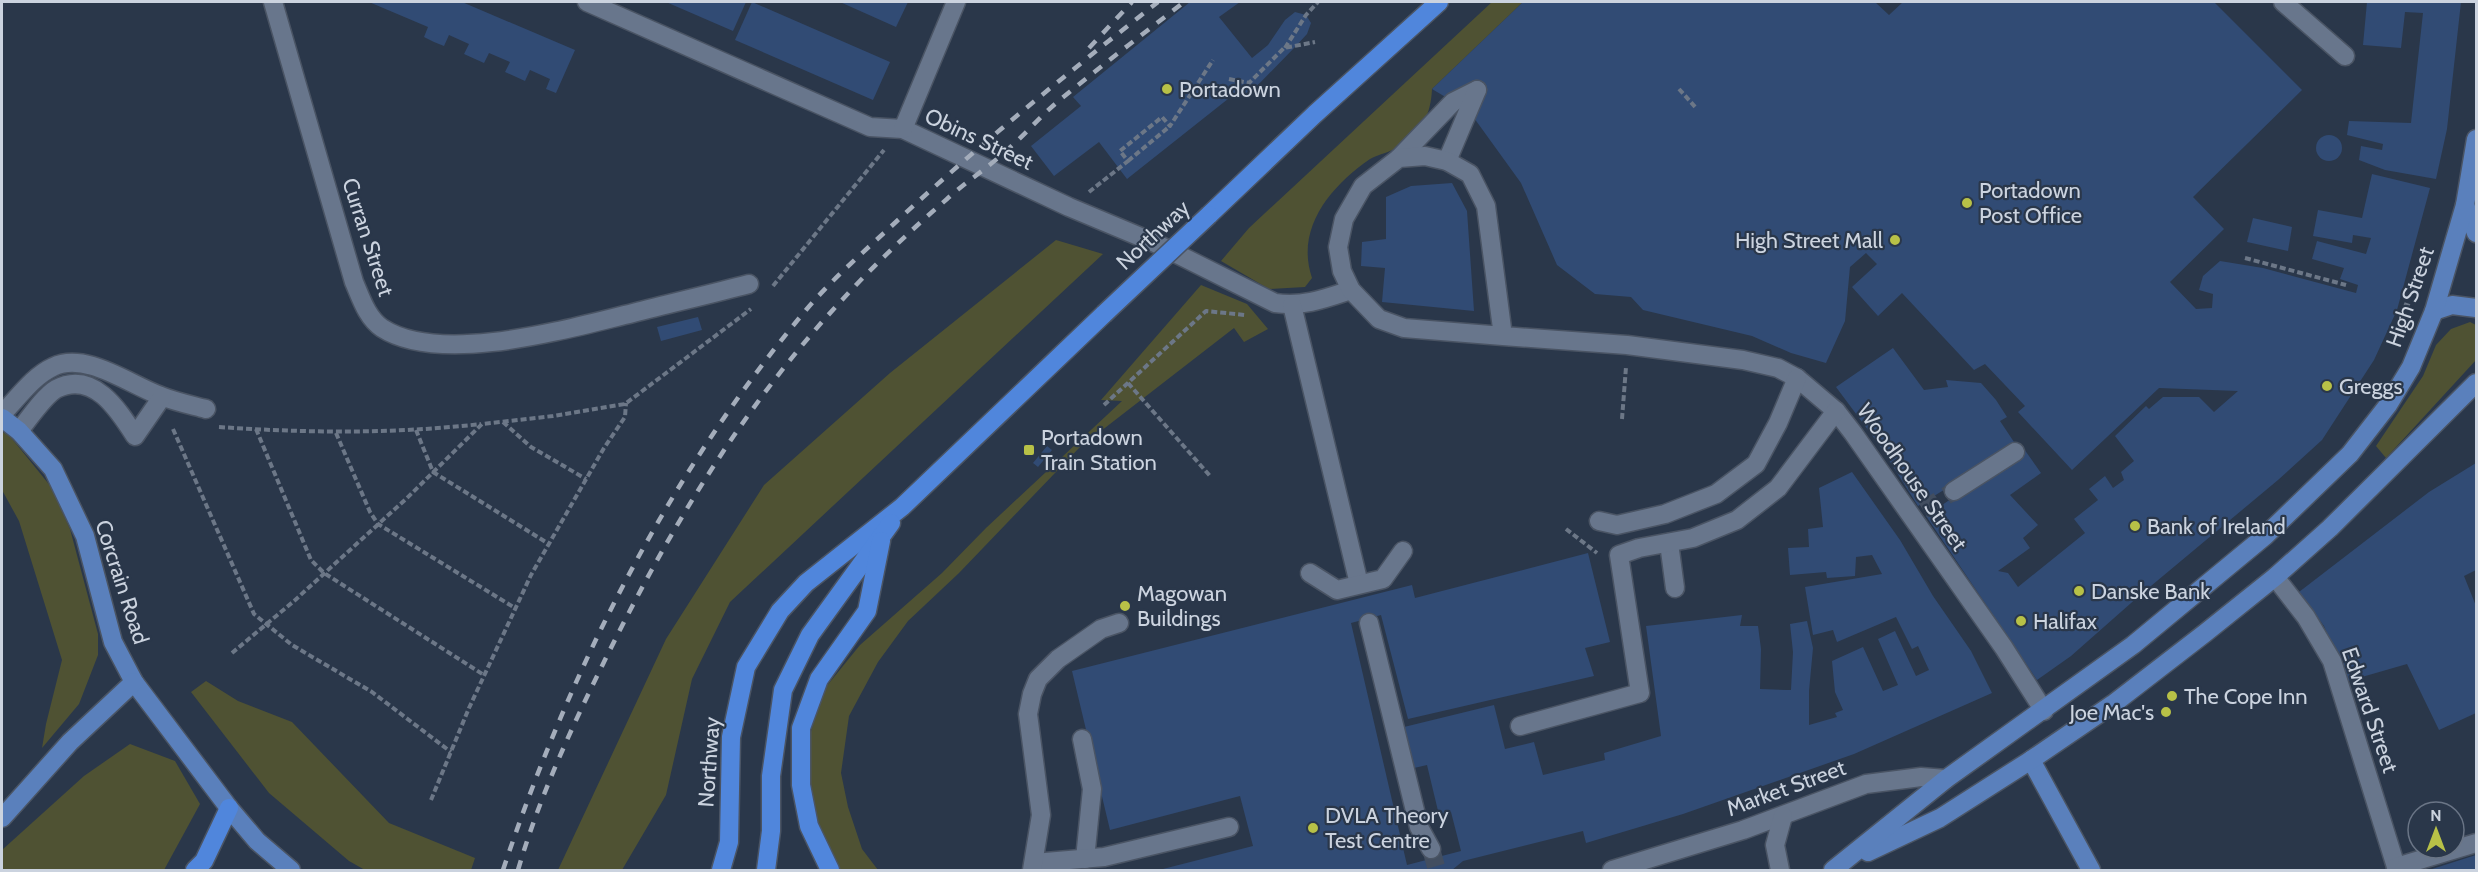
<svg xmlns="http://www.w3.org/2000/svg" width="2478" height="872" font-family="Cabin,sans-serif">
<rect width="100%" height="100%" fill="#2a374a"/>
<g fill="#4f5233">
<path d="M1492 2H1523L1432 89C1431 114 1422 132 1400 146 1391 152 1379 154 1370 159 1331 186 1295 228 1312 278L1305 287 1269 289 1221 261 1249 228Z"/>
<path d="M1056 240 1103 254 730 602 692 679 666 795 622 870H558L666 639 764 485 890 373Z"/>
<path d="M1201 285 1247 304 1268 329 1244 342 1234 328 1079 448 959 573 908 621 878 662 849 716 841 773 848 807 862 849 878 870H838L821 839 806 779V751L821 693 860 645 942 573 986 528 1122 401 1101 400Z"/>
<path d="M2470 322 2476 325V360L2386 458 2376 446 2423 376 2436 345 2451 329Z"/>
<path d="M2 432 9 435 52 488 70 529 98 634V655L79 704 42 748 46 724 62 660 19 521 2 490Z"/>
<path d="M206 681 238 701 292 722 389 823 475 858 471 870H365L349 861 269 793 191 692Z"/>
<path d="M130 744 175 761 200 804 164 870H2V850L84 776Z"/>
</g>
<g fill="#314b74">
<path d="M369 2H462L575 50 556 93 546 89 550 79 530 70 525 81 505 72 510 62 489 53 484 63 475 59 464 54 469 44 449 35 444 46 434 42 424 37 428 27Z"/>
<path d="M666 2H746L733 31Z"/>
<path d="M752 2 890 62 873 100 735 40Z"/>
<path d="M840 2H908L896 27Z"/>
<path d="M1190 2H1240L1219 17 1252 58 1268 45 1285 20 1295 12 1306 15 1311 23 1307 34 1295 47 1255 88 1241 96 1233 95 1127 179 1099 142 1054 176 1031 146 1081 106 1073 97Z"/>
<path d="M1523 2H1875L1889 15 1903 2H2214L2302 90 2193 197 2224 229 2170 282 2196 309 2212 308 2213 294 2199 290 2203 276 2220 261 2263 268 2356 293 2358 285 2340 279 2344 268 2312 259 2317 241 2366 254 2371 238 2353 235 2352 243 2313 236 2318 210 2362 218 2372 174 2430 188 2397 310 2374 360 2322 440 2278 480 2139 596 2071 656 2037 680 1926 516 2024 449 2041 473 2010 495 2038 525 2023 538 2030 548 1998 571 2008 573 2018 587 2085 533 2074 519 2098 500 2089 489 2105 476 2113 488 2124 480 2121 472 2134 461 2115 436 2146 406 2149 409 2163 397H2199L2214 412 2238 391 2159 388 2072 470 2018 412 2025 406 1985 364 1974 370 1902 293 1878 316 1852 287 1877 264 1866 253 1850 267 1845 321 1826 363 1791 353 1752 336 1643 310 1631 297 1595 294 1557 265 1521 183 1469 111 1432 89Z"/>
<path d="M2367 2H2461L2447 129 2436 179 2385 170 2359 160 2361 146 2382 150 2383 144 2347 135 2349 121 2411 123 2423 13 2405 12 2401 48 2363 45Z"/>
<circle cx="2329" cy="148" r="13"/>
<path d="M1452 183 1467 211 1474 311 1382 302 1385 268 1361 266 1362 242 1386 239V197L1411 186Z"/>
<path d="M2253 218 2292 227 2288 251 2247 242Z"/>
<path d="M698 317 702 330 661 341 657 327Z"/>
<path d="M1893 348 1924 390 1948 387 1946 380 1981 383 1996 400 2007 417 2000 421 2016 445 1918 506 1880 446 1836 387Z"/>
<path d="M1047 446 1052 450 1038 467 1033 463Z"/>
<path d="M2476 463V570L2464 576 2476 606V713L2439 730 2407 664 2348 681 2324 626 2299 592 2429 492Z"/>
<path d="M1852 472 1900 540 1933 596 1971 651 1992 693 1854 754 1683 814 1586 843 1583 831 1463 861 1452 870H1159L1253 846 1240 796 1110 830 1072 671 1412 585 1415 598 1588 553 1610 642 1585 648 1594 676 1408 719 1381 615 1351 623 1407 865 1461 851 1451 812 1439 815 1427 765 1414 768 1404 727 1494 705 1505 749 1534 742 1543 775 1605 760 1604 753 1661 736 1646 626 1742 615 1740 626H1758L1761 649 1760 689 1787 690H1791L1793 652 1790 624 1807 621 1813 648 1809 691V725L1837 717 1835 713 1843 710 1835 692 1832 661 1863 647 1883 691 1898 685 1878 639 1895 631 1916 676 1929 670 1918 646 1912 649 1896 617 1837 642 1833 630 1813 635 1805 587 1882 574 1872 555 1856 557 1855 576 1827 578 1826 572 1790 575 1788 548 1809 547 1808 529 1823 527 1819 488Z"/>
<path d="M2476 855V870H2429Z"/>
</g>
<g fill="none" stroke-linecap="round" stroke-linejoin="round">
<g stroke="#424e60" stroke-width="18" stroke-dasharray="18 9" stroke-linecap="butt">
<path d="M1923 510 1954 491"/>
<path d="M1431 849 1437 870"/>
</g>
<g stroke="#4a5464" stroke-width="21">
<g id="minor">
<path d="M273 2 354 282C361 298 367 318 382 328 441 366 570 328 633 313 672 303 711 294 749 284"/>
<path d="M587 2 870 127 903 129 1069 207 1155 243 1275 303C1303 307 1324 299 1351 290"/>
<path d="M2283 2 2345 56"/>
<path d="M903 129 956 2"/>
<path d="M1399 158 1453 102 1477 90"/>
<path d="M1447 161 1477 90"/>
<path d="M1292 305 1359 584"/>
<path d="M1503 336 1486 206 1470 174 1447 161 1425 156 1399 158 1363 186 1344 219 1338 247 1342 271 1351 290 1379 319 1404 328 1503 336 1627 345 1743 360 1778 368 1797 378 1836 411 1853 433 2004 648 2044 711"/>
<path d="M2 414C17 399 33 376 53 367 86 351 130 385 161 396 176 402 191 405 206 409"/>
<path d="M19 431C28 420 44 396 56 389 93 370 118 409 135 436L162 397"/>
<path d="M1954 491 2015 452"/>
<path d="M1599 521 1617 525 1665 514 1716 494 1756 464 1778 423 1797 378"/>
<path d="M1669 543 1675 588"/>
<path d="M1310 573 1337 590 1383 579 1403 551"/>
<path d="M2275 577 2306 617 2332 661 2397 870"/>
<path d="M1369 623 1419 827 1431 849"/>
<path d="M1520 726 1640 693 1619 555 1639 548 1693 538 1737 520 1778 488 1836 411"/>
<path d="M1082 739 1092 789 1085 859"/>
<path d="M1034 863 1104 857 1229 827"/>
<path d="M2396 867 2476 843"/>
<path d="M1032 870 1041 815 1028 714 1032 694 1038 679 1058 659 1101 629 1119 623"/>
<path d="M1612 870 1743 830 1866 784 1921 777 1946 779"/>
<path d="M1780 870 1775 845 1783 816"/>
</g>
</g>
<g stroke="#4a5464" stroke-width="21">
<g id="major">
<path d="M2465 205 2476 233"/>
<path d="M2434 311 2452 305 2476 308"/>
<path d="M2 418 19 431 53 469 85 536 113 642 134 682 229 808 257 841 291 870"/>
<path d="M2031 760 2091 870"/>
<path d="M2 818 70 742 134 682"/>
<path d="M1868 852 1940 818 2031 760 2113 704 2205 633 2275 577 2330 528 2476 383"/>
<path d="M1833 870 1946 779 2133 645 2265 536 2350 454 2388 405 2411 367 2434 311 2465 205 2476 139"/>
</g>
</g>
<g stroke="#4a5464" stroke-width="21">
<g id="highway">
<path d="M1209 215 1315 114 1439 2"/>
<path d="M195 870 204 861 229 808"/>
<path d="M721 870 729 842 731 737 746 667 780 611 806 583 902 507 1104 314"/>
<path d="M766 870 771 831V776L783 690 810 635 891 523"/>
<path d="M830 870 809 826 801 785V728L819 679 867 611 881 541"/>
</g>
</g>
<g stroke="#6c7787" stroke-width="4" stroke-dasharray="6 3" stroke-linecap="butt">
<path d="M1285 48 1306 15 1318 2"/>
<path d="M1229 79 1249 83 1284 48 1315 42"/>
<path d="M1679 89 1697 109"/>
<path d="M1128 161 1170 126"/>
<path d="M1089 192 1128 161 1120 151 1162 117 1170 126 1213 60"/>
<path d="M2245 258 2346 285"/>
<path d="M773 286 884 150"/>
<path d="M2404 304 2412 307"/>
<path d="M1128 383 1211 477"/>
<path d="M1104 405 1206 311 1245 315"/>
<path d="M1622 419 1626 367"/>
<path d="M503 422 531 447 586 479"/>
<path d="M219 427C307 433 393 434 481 424"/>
<path d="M173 429 254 614 292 645 372 692 451 752"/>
<path d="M256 429 311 560 324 573 484 675"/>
<path d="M416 430 433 472 549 544"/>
<path d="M336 433 370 512 378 524 515 608"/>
<path d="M1566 529 1597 553"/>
<path d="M232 653 294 601 407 498 482 424 553 416 625 404 751 309"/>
<path d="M431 800 469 708 531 575 604 448 625 417 626 403"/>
</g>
<use href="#minor" stroke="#68768c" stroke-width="18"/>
<use href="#major" stroke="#5a80bc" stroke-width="18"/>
<use href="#highway" stroke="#5086dc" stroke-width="18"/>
<g stroke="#a4adbb" stroke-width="4.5" stroke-dasharray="10 10" stroke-linecap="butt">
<path d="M1089 48 1132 2"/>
<path d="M503 870C570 669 669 473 806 310 834 277 867 249 898 220 981 143 1069 72 1158 2"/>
<path d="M518 870C539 798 570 731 603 664 667 533 743 406 842 300 875 264 911 230 947 199 967 181 989 167 1008 149 1027 133 1042 114 1061 99 1101 66 1143 34 1184 2"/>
</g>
<g stroke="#4a5464" stroke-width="21" stroke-linecap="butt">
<path id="highway-bridge" d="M1104 314 1209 215"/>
</g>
<use href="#highway-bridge" stroke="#5086dc" stroke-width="18"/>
</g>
<g fill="#b8c147" stroke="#2a374a" stroke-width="2">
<circle cx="1167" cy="89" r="6"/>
<circle cx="1967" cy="203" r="6"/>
<circle cx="1895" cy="240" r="6"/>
<circle cx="2327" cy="386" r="6"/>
<rect x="1023" y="444" width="12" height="12" rx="3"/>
<circle cx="2135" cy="526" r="6"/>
<circle cx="2079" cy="591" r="6"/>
<circle cx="1125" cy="606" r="6"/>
<circle cx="2021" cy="621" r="6"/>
<circle cx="2172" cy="696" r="6"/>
<circle cx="2166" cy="712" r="6"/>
<circle cx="1313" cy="828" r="6"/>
</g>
<g text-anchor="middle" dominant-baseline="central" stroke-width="4.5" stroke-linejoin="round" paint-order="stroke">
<g font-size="22" fill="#cbd3df" stroke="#2a374a" text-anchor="start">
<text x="1179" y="89">Portadown</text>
<text x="1979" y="190">Portadown<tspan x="1979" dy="25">Post Office</tspan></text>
<text x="1883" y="240" text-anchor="end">High Street Mall</text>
<text x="2339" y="386">Greggs</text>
<text x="1041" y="437">Portadown<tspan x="1041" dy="25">Train Station</tspan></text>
<text x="2147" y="526">Bank of Ireland</text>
<text x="2091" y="591">Danske Bank</text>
<text x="1137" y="593">Magowan<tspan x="1137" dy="25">Buildings</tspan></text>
<text x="2033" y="621">Halifax</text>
<text x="2184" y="696">The Cope Inn</text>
<text x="2154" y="712" text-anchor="end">Joe Mac's</text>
<text x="1325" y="815">DVLA Theory<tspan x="1325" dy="25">Test Centre</tspan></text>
</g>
<g font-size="22" fill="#cbd3df" stroke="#2a374a">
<text transform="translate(979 139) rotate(25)">Obins Street</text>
<text transform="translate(1153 235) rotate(-43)">Northway</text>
<text transform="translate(368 237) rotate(72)">Curran Street</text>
<text transform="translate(2410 297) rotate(-71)">High Street</text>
<text transform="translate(1912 477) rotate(55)">Woodhouse Street</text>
<text transform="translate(122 582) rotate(72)">Corcrain Road</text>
<text transform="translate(2370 710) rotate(71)">Edward Street</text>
<text transform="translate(709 762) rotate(-86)">Northway</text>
<text transform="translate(1786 788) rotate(-20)">Market Street</text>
</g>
</g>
<rect width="2478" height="872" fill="none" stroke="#cbd3df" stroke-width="6"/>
<g transform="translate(2436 830)"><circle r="28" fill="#2a374a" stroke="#6a7586" stroke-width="1.5"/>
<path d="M0-4.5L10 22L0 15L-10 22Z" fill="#b8c147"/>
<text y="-9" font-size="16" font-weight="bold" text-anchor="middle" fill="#cbd3df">N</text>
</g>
</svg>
